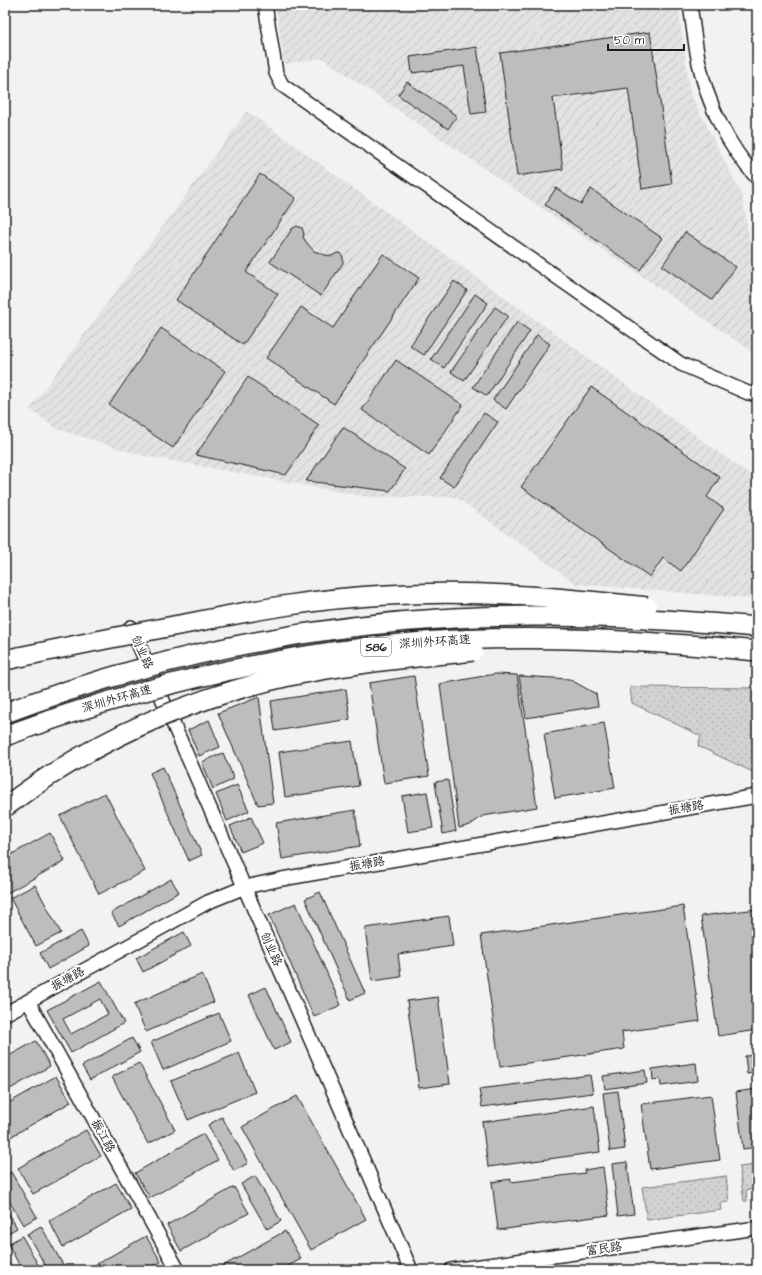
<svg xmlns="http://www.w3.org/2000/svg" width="762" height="1275" font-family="'Architects Daughter','LXGW WenKai TC',sans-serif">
<defs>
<pattern id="industrial-furrows" width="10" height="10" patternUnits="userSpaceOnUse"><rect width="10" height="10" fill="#e2e2e2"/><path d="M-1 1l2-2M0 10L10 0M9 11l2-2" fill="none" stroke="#c1c1c1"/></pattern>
<pattern id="grass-dots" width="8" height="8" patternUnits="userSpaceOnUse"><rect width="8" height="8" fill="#d2d2d2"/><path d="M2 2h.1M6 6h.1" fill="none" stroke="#b4b4b4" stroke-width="1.8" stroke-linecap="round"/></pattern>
</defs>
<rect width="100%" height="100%" fill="#f2f2f2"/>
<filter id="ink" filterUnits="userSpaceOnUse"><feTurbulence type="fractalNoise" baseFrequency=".025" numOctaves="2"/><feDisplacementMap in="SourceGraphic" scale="8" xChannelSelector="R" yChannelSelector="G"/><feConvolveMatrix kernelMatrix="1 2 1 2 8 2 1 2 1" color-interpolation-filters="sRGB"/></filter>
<g filter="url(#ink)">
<g fill="url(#industrial-furrows)">
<path d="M276 5H678L690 93 742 195 757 283V355L322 58 284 64Z"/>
<path d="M247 111 757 480V597L756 599 576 584 456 497H368L140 455 57 429 30 409Z"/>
</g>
<g fill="url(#grass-dots)" stroke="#777">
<path d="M630 687 757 688V774L698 746 701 736 632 703Z"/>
<path d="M757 1165V1188L746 1190 747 1201H744L739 1167Z"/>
<path d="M726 1176 729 1202 720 1203 721 1210 647 1220 642 1187Z"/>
</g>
<g fill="#bdbdbd" stroke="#1c1c1c" fill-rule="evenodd">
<path d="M650 32 672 184 642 189 628 88 553 98 563 169 517 176 500 53Z"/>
<path d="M477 47 486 112 471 114 464 66 412 73 410 57Z"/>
<path d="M407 82 457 116 448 129 398 95Z"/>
<path d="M260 174 296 198 246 272 278 294 243 345 176 300Z"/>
<path d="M556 188 581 204 591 189 662 238 640 270 545 205Z"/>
<path d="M297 226 302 228 304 234 303 237 306 242 314 251 325 255 332 256 337 253H340L343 257V263L321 296 270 262 292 229Z"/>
<path d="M685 232 736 267 712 300 662 266Z"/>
<path d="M383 254 419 278 334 404 266 358 301 307 333 328Z"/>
<path d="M454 281 467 290 424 355 410 346Z"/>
<path d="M475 294 488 303 444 368 431 359Z"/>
<path d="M495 307 508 316 464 381 451 372Z"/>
<path d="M517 322 530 331 487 396 473 387Z"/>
<path d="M161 328 225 371 173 448 109 405Z"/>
<path d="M537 335 550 344 506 409 493 400Z"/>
<path d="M396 360 463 405 429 455 362 410Z"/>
<path d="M248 377 319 425 286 475 196 455Z"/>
<path d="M591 387 720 477 707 497 724 509 681 571 663 558 650 577 521 487Z"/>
<path d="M484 413 498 422 454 487 440 478Z"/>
<path d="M343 427 405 469 390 491 306 481Z"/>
<path d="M495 674 517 675 537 807 483 816 470 825 459 828 440 684Z"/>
<path d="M414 676 429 776 384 783 369 683Z"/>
<path d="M519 676 569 679 596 694 598 706 526 718Z"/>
<path d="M346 689 350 719 275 731 271 701Z"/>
<path d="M259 697 273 803 258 805 218 713Z"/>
<path d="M209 720 220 747 199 756 188 730Z"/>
<path d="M604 723 615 788 555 798 544 734Z"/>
<path d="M352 741 359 786 285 797 279 752Z"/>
<path d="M223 753 234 779 213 789 202 762Z"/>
<path d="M163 767 202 855 189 861 150 773Z"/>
<path d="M448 780 456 831 443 834 435 782Z"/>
<path d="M237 785 249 811 227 821 216 794Z"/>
<path d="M427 792 433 828 408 832 402 796Z"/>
<path d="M105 793 145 871 99 894 60 816Z"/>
<path d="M355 810 360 846 282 859 276 823Z"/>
<path d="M251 817 263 843 241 852 230 826Z"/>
<path d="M50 833 65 861 7 893 5 889V858Z"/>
<path d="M171 879 179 892 119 926 111 913Z"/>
<path d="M35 885 61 933 36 946 10 898Z"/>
<path d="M320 892 365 993 350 1000 305 899Z"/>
<path d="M296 903 341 1005 314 1017 269 915Z"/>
<path d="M683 906 700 1021 622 1032 624 1049 500 1067 481 935Z"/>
<path d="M757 909V1030L718 1036 701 916Z"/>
<path d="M449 916 453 946 398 954 401 977 372 981 365 928Z"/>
<path d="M81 931 89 946 48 969 40 953Z"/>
<path d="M184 932 191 946 143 972 136 958Z"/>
<path d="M202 974 214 1002 146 1032 134 1004Z"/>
<path d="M101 981 124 1023 71 1053 47 1010ZM100 999 108 1014 71 1034 63 1019Z"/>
<path d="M266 987 291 1042 274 1050 249 995Z"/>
<path d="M438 997 450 1084 419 1088 407 1001Z"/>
<path d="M219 1013 231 1041 163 1070 151 1042Z"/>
<path d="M132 1038 140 1052 90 1080 82 1066Z"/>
<path d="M36 1041 50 1066 5 1092V1058Z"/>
<path d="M239 1053 255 1092 188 1120 171 1081Z"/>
<path d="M757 1055V1072L747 1074 745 1056Z"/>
<path d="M139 1063 175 1130 148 1144 112 1077Z"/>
<path d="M696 1063 698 1081 661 1086 660 1079 653 1080 652 1069Z"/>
<path d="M645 1070 647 1083 605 1089 603 1076Z"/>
<path d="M590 1075 593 1093 482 1107 479 1089Z"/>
<path d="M56 1076 71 1102 5 1140V1105Z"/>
<path d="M757 1089V1147L743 1149 736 1092Z"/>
<path d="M618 1091 625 1149 610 1151 603 1093Z"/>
<path d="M711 1095 720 1160 650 1169 641 1104Z"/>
<path d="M297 1096 366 1219 311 1250 242 1127Z"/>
<path d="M594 1106 600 1152 488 1167 482 1122Z"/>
<path d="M222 1117 248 1163 234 1171 208 1125Z"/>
<path d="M86 1130 101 1156 33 1194 18 1168Z"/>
<path d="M203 1134 218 1160 150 1198 135 1173Z"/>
<path d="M627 1162 634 1214 618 1216 612 1164Z"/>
<path d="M603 1167 609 1215 498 1230 492 1182 511 1179V1182L585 1173 584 1170Z"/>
<path d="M11 1172 37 1217 23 1225 5 1194V1176Z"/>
<path d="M255 1176 281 1221 267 1229 241 1184Z"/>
<path d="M116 1183 131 1209 63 1247 49 1221Z"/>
<path d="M234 1187 249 1213 181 1251 167 1225Z"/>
<path d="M5 1206 17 1228 5 1235Z"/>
<path d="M41 1226 66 1270H48L27 1234Z"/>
<path d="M285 1231 301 1259 281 1270H216Z"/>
<path d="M22 1236 41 1270H22L8 1244Z"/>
<path d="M146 1236 161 1262 146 1270H86Z"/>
<path d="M5 1256 13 1270H5Z"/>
</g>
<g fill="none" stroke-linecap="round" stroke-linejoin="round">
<g stroke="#1c1c1c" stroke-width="16">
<g id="minor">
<path d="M265 5 276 73 282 85 681 364 748 393 757 394"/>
<path d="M690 5C693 24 695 44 699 63 708 105 728 146 757 178"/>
<path d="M131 627 411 1270"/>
<path d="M28 1001 178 1270"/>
<path d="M5 1014 208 902 245 887 282 879 757 796"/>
<path d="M451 1270 757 1228"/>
</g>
</g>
<use href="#minor" stroke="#fff" stroke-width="13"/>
<g stroke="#1c1c1c" stroke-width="22" stroke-linecap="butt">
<g id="highway-bridge">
<path d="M5 660C67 647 128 634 190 623 255 610 320 598 387 595 474 590 560 597 647 607"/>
<path d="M5 713C148 659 301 626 454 618 555 613 656 618 757 627"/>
<path d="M5 736C140 686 280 653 423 642 534 634 646 640 757 651"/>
<path d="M5 807C89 743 186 699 289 676 350 663 411 658 473 651"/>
</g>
</g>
<use href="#highway-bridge" stroke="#fff" stroke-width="19"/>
</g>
</g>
<g text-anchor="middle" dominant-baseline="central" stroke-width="4" stroke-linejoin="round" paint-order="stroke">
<rect fill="#fff" stroke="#606060" stroke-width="1" x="361" y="638" width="30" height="18" rx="3"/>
<g font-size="11" font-weight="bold" fill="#1c1c1c">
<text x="376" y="647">S86</text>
</g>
<g font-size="12" fill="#1c1c1c" stroke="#fff">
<text transform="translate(435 642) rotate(-4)">深圳外环高速</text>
<text transform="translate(142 652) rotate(66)">创业路</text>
<text transform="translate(117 699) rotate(-16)">深圳外环高速</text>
<text transform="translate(686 808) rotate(-10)">振塘路</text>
<text transform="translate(367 864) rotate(-10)">振塘路</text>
<text transform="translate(271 949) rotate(66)">创业路</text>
<text transform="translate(68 979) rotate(-29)">振塘路</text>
<text transform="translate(103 1136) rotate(61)">振江路</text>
<text transform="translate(604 1249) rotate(-8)">富民路</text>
</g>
</g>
<rect width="762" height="1275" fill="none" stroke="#fff" stroke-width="20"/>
<rect x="10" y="10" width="742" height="1255" fill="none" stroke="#1c1c1c" stroke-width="1.5" filter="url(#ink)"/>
<path d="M608 44v6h76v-6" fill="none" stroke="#1c1c1c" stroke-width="2"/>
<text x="614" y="44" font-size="12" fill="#1c1c1c" stroke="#ffffff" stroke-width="3" paint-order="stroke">50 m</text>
</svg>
